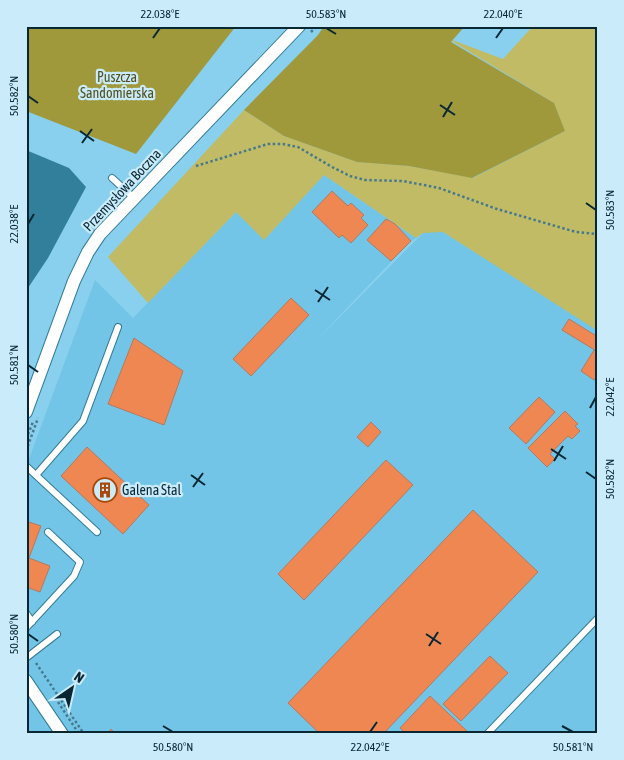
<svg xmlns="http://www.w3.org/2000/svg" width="624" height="760" font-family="'Asap Condensed',sans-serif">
<rect width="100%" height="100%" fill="#88d0ee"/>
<path fill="#72c5e6" d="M324 175 416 238 411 241 344 311 314 343 428 228 443 232 598 330V734H26V467L95 280 133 318 236 212 264 239Z"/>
<path fill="#c0bb64" d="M533 26H598V331L443 232 423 233 416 238 324 175 264 240 236 212 148 303 108 257 244 110 284 136 357 162 409 166 473 178 565 131 554 103 447 38 503 59Z"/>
<g fill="#9f993b">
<path d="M26 26H236L136 154 26 111Z"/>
<path d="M324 26H465L451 42 554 103 565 131 472 178 409 166 357 162 284 136 244 110 318 35Z"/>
</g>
<path fill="#317f9b" d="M26 150 69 168 86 187 48 258 26 291Z"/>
<g fill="#ef8753" stroke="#b47a5f">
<path d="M332 191 348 206 351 203 364 215 361 218 368 225 351 243 342 235 339 238 312 212Z"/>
<path d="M386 219 395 224 411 241 391 261 367 240Z"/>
<path d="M291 298 309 315 251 376 233 359Z"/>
<path d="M569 319 598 337V352L562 330Z"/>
<path d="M134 338 183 371 164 425 108 404Z"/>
<path d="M594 350 598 352V374L594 380 581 371Z"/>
<path d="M539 397 555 412 526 444 509 428Z"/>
<path d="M565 411 578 424 575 426 580 431 572 439 568 436 550 454 555 459 547 467 528 448Z"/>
<path d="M371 422 381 432 368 447 357 437Z"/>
<path d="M87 447 149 505 123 534 61 476Z"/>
<path d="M386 460 413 485 304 600 278 574Z"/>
<path d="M473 510 538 572 383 734H320L288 703Z"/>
<path d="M26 521 41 526 29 558 50 566 40 592 26 587Z"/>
<path d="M490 656 508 673 461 721 443 704Z"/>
<path d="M430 696 468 732 466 734H406L400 728Z"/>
<path d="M111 729 116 734H107Z"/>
</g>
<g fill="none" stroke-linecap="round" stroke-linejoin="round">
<g stroke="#347d98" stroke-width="8">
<g id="service">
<path d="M112 178 134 198"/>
<path d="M26 466 97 532"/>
<path d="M36 475 83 421 118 327"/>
<path d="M26 613 32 622"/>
<path d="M26 628 74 576 80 562 48 532"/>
<path d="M26 658 57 634"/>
<path d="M487 734 598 618"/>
</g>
</g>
<g stroke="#347d98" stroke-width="14">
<g id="minor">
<path d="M26 412 74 281 88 252 100 234 299 26"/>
<path d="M26 681 62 734"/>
</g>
</g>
<g stroke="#46798d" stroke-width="2.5" stroke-dasharray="2.5 2.5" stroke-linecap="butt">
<path d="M311 32 317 26"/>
<path d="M196 166 268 144H283L298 147 332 167 350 176 365 180 403 181 439 188 497 209 576 232 598 234"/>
<path d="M26 439 33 422"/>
<path d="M26 451 38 418"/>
<path d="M36 663 84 734"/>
<path d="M58 702 79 734"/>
</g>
<use href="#service" stroke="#fff" stroke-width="6"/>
<use href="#minor" stroke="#fff" stroke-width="12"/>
</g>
<path fill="none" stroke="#082733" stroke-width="2" d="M326 28 336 34M153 38 160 28M496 38 503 28M28 96 38 103M440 105 455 115M443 117 452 102M80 131 94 141M82 143 92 129M586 203 596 210M28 224 34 214M315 290 330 300M318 302 328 287M28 365 38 372M590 408 596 397M551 449 566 459M554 461 563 446M586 472 596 479M191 475 205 485M193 487 203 473M28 634 38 641M426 634 441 644M429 646 438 632M163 726 173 732M562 726 573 732M370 732 377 722"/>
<defs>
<g id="building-ring" transform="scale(1.25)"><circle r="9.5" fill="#c9ebfa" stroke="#a94807" stroke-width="1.5"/><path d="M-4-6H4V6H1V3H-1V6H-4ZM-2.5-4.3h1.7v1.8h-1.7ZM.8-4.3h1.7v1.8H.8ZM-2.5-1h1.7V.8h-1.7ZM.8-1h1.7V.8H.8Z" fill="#a94807"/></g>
</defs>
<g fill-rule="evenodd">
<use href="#building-ring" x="105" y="490"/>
</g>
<g text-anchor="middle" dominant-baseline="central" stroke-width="4.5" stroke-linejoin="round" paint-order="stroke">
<g font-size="14" fill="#524f1d" stroke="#c9ebfa">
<text x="117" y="77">Puszcza<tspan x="117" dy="16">Sandomierska</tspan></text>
</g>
<g font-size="14" fill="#082733" stroke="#c9ebfa">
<text transform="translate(122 190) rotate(-47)">Przemysłowa Boczna</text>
</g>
<g font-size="14" fill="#082733" stroke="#c9ebfa" text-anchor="start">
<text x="122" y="490">Galena Stal</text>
</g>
</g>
<rect width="624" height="760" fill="none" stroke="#c9ebfa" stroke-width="55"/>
<g transform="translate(72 688) rotate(34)" stroke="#c9ebfa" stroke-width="4" paint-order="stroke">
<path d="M0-4L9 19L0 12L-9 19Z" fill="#082733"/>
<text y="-8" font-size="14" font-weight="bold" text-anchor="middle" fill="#082733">N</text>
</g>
<rect x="28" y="28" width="568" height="704" fill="none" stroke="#082733" stroke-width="2"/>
<g font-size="12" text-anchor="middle" fill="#082733">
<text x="160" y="18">22.038°E</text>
<text x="326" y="18">50.583°N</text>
<text x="503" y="18">22.040°E</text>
<text transform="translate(14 96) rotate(-90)" y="4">50.582°N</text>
<text transform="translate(610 210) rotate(-90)" y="4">50.583°N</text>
<text transform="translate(14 224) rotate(-90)" y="4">22.038°E</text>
<text transform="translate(14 365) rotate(-90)" y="4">50.581°N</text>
<text transform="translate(610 397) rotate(-90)" y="4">22.042°E</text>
<text transform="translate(610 479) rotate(-90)" y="4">50.582°N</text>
<text transform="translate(14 634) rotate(-90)" y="4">50.580°N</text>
<text x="173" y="751">50.580°N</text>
<text x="370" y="751">22.042°E</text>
<text x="573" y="751">50.581°N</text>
</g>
</svg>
